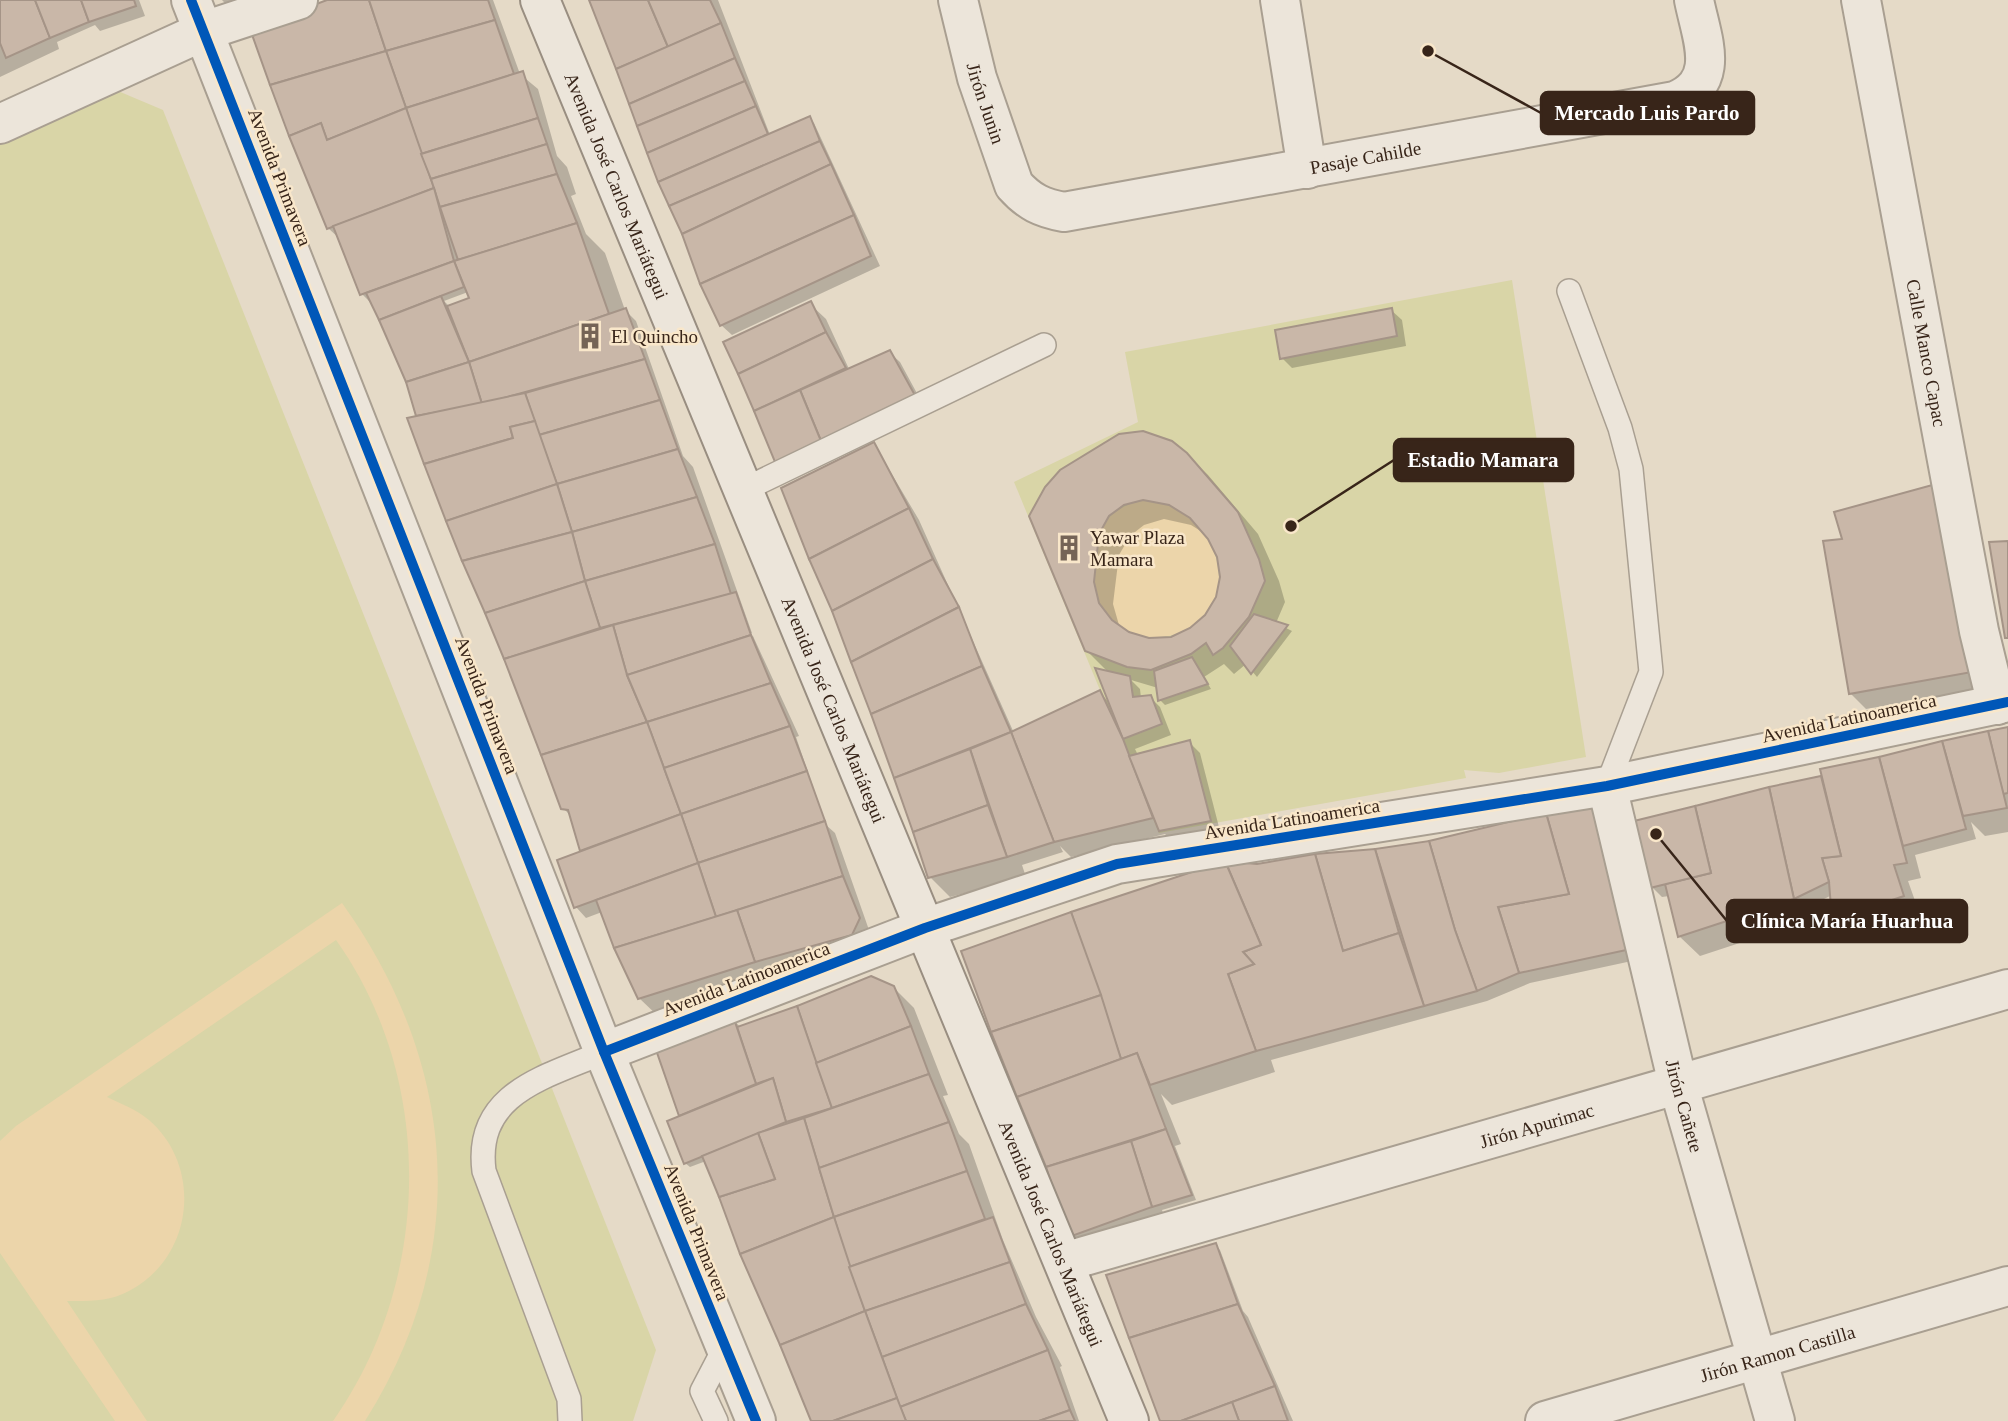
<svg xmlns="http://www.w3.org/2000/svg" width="2008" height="1421" font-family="Georgia,serif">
<rect width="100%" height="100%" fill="#e5dac7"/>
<g fill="#d9d5a7">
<path d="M118 91 163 110 656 1350 633 1421H0V138Z"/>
<path d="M1512 280 1586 757 1499 773 1464 770 1466 778 1159 833 1014 482 1138 422 1125 352Z"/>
</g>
<g fill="#ecd5aa">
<path d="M1143 500C1151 501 1161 502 1169 505 1210 522 1236 577 1206 614 1177 649 1118 644 1099 602 1092 586 1095 571 1097 555 1100 521 1110 509 1143 500Z"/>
<path d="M342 903C457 1063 473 1251 365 1421H333C432 1281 436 1080 336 940L107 1097C121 1104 136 1109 149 1120 203 1167 194 1257 129 1291 109 1302 88 1301 67 1301L147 1421H115L0 1253V1141L16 1126Z"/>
</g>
<g fill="#0003" fill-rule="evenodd">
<path d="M0 0H139L145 16 100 31 95 25 57 42 59 49 0 77Z"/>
<path d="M222 0H294L242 21Z"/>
<path d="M332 0H493L520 74 538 89 557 156 567 167 576 194 571 196 586 234 605 253 625 310 636 321 683 456 693 467 752 633 636 670V674L753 636 799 736 796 737 826 825 835 833 869 930 660 1018 639 998 602 912 586 918 576 907 559 861 584 852 572 817 563 808 506 659 448 520 408 381 375 307 362 294 341 240 328 228ZM468 292 471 299 450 307 444 301Z"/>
<path d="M593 0H718L770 135 809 118 814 123 880 266 732 335 721 325 649 152Z"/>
<path d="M810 304 826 319 849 369 889 352 900 362 926 410 756 411 726 343Z"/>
<path d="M1391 310 1402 320 1406 346 1292 368 1282 358Z"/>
<path d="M874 444 919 520 1014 733 1100 693 1110 703V674L1086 650 1031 516 1186 454 1208 475 1258 534 1279 581 1285 602 1276 623 1292 631 1257 677 1246 664 1234 674 1224 664 1204 677 1211 689 1165 705 1160 700 1158 688 1131 680 1140 689 1141 698 1150 697 1160 707 1171 735 1135 749 1138 755 1189 742 1200 753 1220 831 1171 840 1165 834 1071 857 1060 846 1063 852 1022 865 1026 877 950 897 930 877 896 777ZM1164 519 1191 525 1207 535 1219 557 1221 577 1217 598 1207 616 1191 630 1171 638 1149 640 1123 630 1119 625 1113 604 1119 555 1130 536 1144 525Z"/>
<path d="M1825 543 1987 688 1866 709 1850 693Z"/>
<path d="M2008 729V832L1985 836 1971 822 1976 839 1915 855 1921 878 1908 881 1919 912 1849 935 1834 919 1832 895 1810 906 1813 919 1700 956 1679 936 1669 896 1662 897 1652 887 1820 778 1825 783 1822 771Z"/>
<path d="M1600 805 1641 959 1530 983 1487 1001 1271 1060 1275 1072 1172 1105 1161 1094 1181 1144 1175 1146 1196 1200 1162 1210 1167 1223 1086 1251 1071 1236 1048 1167 964 952 1257 866 1430 843Z"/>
<path d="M893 987 914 1008 948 1095 943 1096 959 1134 969 1144 1003 1240 1036 1317 1062 1366 1060 1367 1079 1421H813L706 1161 690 1167 685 1163 680 1115 732 1018 741 1028Z"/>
<path d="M1215 1245 1220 1250 1243 1311 1248 1317 1293 1421H1162Z"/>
</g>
<g fill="#c9b7a8" stroke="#a59487" stroke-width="2" fill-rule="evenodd">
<path d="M0 0H35L50 38 6 58 0 43Z"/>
<path d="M35 0H81L89 22 50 38Z"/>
<path d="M81 0H134L136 6 89 22Z"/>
<path d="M327 0H369L386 51 270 85 250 29Z"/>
<path d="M369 0H488L495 20 386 51Z"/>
<path d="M589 0H648L668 47 616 69Z"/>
<path d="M648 0H710L721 23 668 47Z"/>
<path d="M495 20 514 74 406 108 386 51Z"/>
<path d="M721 23 735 58 629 104 616 69Z"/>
<path d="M386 51 406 108 327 140 321 123 289 136 270 85Z"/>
<path d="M735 58 745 81 637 126 629 104Z"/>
<path d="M523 71 538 118 421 154 406 108Z"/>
<path d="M745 81 756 106 647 153 637 126Z"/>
<path d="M756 106 768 134 658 182 647 153Z"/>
<path d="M406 108 434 188 327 229 289 136 321 123 327 140Z"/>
<path d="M810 116 820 141 669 206 658 182Z"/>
<path d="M538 118 547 144 431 179 421 154Z"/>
<path d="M820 141 831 164 682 234 669 206Z"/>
<path d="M547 144 557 174 440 207 431 179Z"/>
<path d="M831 164 854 215 700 284 682 234Z"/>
<path d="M557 174 577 223 458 260 440 207Z"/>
<path d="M434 188 454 261 360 295 333 226Z"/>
<path d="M854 215 871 256 720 326 700 284Z"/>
<path d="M577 223 609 314 469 362 447 306 469 298 454 261Z"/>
<path d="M454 261 464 287 379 320 366 293Z"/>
<path d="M441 296 469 362 406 382 379 320Z"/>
<path d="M811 301 826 332 738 374 723 342Z"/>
<path d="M626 308 645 359 482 404 469 362Z"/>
<path d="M1392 308 1397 336 1280 359 1275 330Z"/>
<path d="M826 332 846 368 754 411 738 374Z"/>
<path d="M890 350 917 399 821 441 800 390Z"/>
<path d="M645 359 660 400 539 435 525 393Z"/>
<path d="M469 362 482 404 416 416 406 382Z"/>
<path d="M800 390 821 441 775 462 754 411Z"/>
<path d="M525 393 535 421 510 427 513 438 424 464 407 418Z"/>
<path d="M660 400 678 449 557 484 539 435Z"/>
<path d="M535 421 557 484 446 521 424 464 513 438 510 427Z"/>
<path d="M1143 431 1172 441 1187 453 1238 512 1259 559 1265 581 1249 617 1223 648 1213 655 1206 643 1191 654 1151 670 1127 667 1085 651 1029 516 1045 487 1060 470 1119 434ZM1143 500 1169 505 1190 518 1208 539 1217 557 1220 577 1216 597 1205 615 1190 628 1171 637 1149 638 1129 632 1112 620 1099 603 1094 582 1099 534 1109 516 1124 505Z"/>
<path d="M874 442 909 508 809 559 781 488Z"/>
<path d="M678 449 697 497 572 532 557 484Z"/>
<path d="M557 484 572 532 462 561 446 521Z"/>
<path d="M1936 484 1972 672 1849 694 1823 541 1842 539 1834 512Z"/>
<path d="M697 497 715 544 585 581 572 532Z"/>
<path d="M909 508 933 559 832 611 809 559Z"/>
<path d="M572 532 585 581 485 613 462 561Z"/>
<path d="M2008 541V638H2005L1989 542Z"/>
<path d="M715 544 731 594 600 628 585 581Z"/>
<path d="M933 559 959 607 851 662 832 611Z"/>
<path d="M585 581 600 628 504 659 485 613Z"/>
<path d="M736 592 751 635 627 675 613 625Z"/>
<path d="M959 607 982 666 871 714 851 662Z"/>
<path d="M1254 614 1288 625 1251 674 1230 646Z"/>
<path d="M613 625 627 675 647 722 541 755 504 659Z"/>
<path d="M751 635 771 683 647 722 627 675Z"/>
<path d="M1192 657 1208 684 1158 701 1154 671Z"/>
<path d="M982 666 1011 732 894 778 871 714Z"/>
<path d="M1095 668 1130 676 1133 697 1151 695 1162 724 1123 739Z"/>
<path d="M771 683 790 726 664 768 647 722Z"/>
<path d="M1100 690 1123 739 1153 818 1054 842 1011 732Z"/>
<path d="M647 722 681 814 580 851 568 810 561 809 541 755Z"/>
<path d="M790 726 807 771 681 814 664 768Z"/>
<path d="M2008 727V793L2003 794 1988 731Z"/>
<path d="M1988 731 2007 808 1963 816 1942 741Z"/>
<path d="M1011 732 1054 842 1007 857 970 749Z"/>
<path d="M1190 740 1211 821 1159 831 1129 756Z"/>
<path d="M1942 741 1966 829 1903 846 1879 757Z"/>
<path d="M970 749 988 805 913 832 894 778Z"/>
<path d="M1879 757 1907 863 1894 865 1904 896 1832 920 1829 882 1822 858 1841 856 1820 769Z"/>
<path d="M807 771 825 821 698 863 681 814Z"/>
<path d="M1821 776 1841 856 1822 858 1829 882 1794 899 1769 787Z"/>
<path d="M1769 787 1794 899 1678 937 1665 884 1711 873 1695 806Z"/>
<path d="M1601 803 1631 949 1519 973 1498 907 1569 894 1546 813Z"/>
<path d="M988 805 1007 857 928 878 913 832Z"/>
<path d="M1695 806 1711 873 1650 888 1634 821Z"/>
<path d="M1546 813 1569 894 1498 907 1519 973 1477 991 1455 930 1429 841Z"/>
<path d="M681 814 698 863 574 908 557 860Z"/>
<path d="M825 821 843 876 716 917 698 863Z"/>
<path d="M1429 841 1455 930 1477 991 1424 1006 1375 849Z"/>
<path d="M1375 849 1399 933 1343 951 1315 854Z"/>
<path d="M1315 854 1343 951 1399 933 1424 1006 1256 1051 1228 974 1254 964 1243 952 1261 945 1225 861 1257 864Z"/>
<path d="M1225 861 1261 945 1243 952 1254 964 1228 974 1256 1051 1150 1085 1137 1053 1121 1059 1071 912Z"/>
<path d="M698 863 716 917 614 948 596 900Z"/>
<path d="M843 876 860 918 852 935 755 962 737 910Z"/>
<path d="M737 910 755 962 638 999 614 948Z"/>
<path d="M1071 912 1101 995 991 1032 961 951Z"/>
<path d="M871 976 894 986 911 1026 816 1063 797 1006Z"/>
<path d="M1101 995 1121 1059 1017 1097 991 1032Z"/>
<path d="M797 1006 832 1108 786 1122 773 1078 756 1084 737 1027Z"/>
<path d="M733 1016 756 1084 679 1116 654 1044Z"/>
<path d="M911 1026 929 1074 832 1108 816 1063Z"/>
<path d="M1137 1053 1166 1129 1046 1167 1017 1097Z"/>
<path d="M929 1074 949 1122 819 1168 804 1118Z"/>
<path d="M773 1078 786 1122 684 1164 667 1121Z"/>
<path d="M804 1118 834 1217 740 1254 719 1197 775 1179 758 1133Z"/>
<path d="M949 1122 967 1171 834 1217 819 1168Z"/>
<path d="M1166 1129 1192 1195 1152 1207 1131 1141Z"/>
<path d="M758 1133 775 1179 719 1197 702 1156Z"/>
<path d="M1131 1141 1152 1207 1069 1237 1046 1167Z"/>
<path d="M967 1171 985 1219 849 1267 834 1217Z"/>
<path d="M834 1217 865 1311 780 1345 740 1254Z"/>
<path d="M993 1217 1010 1262 865 1311 849 1267Z"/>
<path d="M1216 1243 1238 1304 1129 1338 1106 1275Z"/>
<path d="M1010 1262 1026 1304 882 1357 865 1311Z"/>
<path d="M1026 1304 1048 1350 900 1407 882 1357Z"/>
<path d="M1238 1304 1275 1386 1181 1421H1160L1129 1338Z"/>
<path d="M865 1311 897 1398 833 1421H811L780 1345Z"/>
<path d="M1048 1350 1070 1410 1039 1421H906L900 1407Z"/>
<path d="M1275 1386 1288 1421H1239L1232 1402Z"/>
<path d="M897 1398 906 1421H833Z"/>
<path d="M1232 1402 1239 1421H1181Z"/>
<path d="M1070 1410 1075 1421H1039Z"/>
</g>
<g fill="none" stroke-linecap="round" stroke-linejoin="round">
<g stroke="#a99f91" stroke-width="26">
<g id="service">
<path d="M1569 291 1620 428 1631 469 1651 672 1607 786"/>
<path d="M741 491 1044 345"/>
<path d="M570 1421 569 1399 484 1171C474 1092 547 1077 604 1052"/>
<path d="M716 1421 702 1391 725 1347"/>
</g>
</g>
<g stroke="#a99f91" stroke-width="42">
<g id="minor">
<path id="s1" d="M958 0 977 78 1014 185C1029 202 1042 208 1064 212L1675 101C1722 81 1702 40 1694 0"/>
<path d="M1280 0 1307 169"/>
<path id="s2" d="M1861 0 1979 631 1997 705"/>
<path id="s3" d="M1607 786 1678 1084 1775 1421"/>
<path d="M604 1052 925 928 1117 864 1607 786 2008 702"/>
<path id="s4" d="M1064 1262 2008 989"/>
<path id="s5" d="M1545 1421 2008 1286"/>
</g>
</g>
<g stroke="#a99f91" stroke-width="42">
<g id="tertiary">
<path d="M191 0 604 1052 756 1421"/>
<path d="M0 124 204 31 298 0"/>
</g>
</g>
<g stroke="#998e81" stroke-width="42">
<g id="secondary">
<path id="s6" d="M540 0 1129 1421"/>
</g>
</g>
<use href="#service" stroke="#ece5da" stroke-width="23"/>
<use href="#minor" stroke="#ece5da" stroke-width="38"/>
<use href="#tertiary" stroke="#ece5da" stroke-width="38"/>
<use href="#secondary" stroke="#ece5da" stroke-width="38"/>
<g stroke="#f9e7ca" stroke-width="15">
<g id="cycleway">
<path d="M191 0 604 1052 756 1421"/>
<path d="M604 1052 925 928 1117 864 1607 786 2008 702"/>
</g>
</g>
<use href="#cycleway" stroke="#0057b8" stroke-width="10"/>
</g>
<defs>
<g id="building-bare" transform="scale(2.1)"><path d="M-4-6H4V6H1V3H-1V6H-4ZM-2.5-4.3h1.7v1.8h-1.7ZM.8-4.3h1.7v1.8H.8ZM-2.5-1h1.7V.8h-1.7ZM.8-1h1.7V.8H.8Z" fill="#756456" stroke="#f9e7ca" stroke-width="2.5" paint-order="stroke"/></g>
</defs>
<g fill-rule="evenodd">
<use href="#building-bare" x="590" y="336"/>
<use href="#building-bare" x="1069" y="548"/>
</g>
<g text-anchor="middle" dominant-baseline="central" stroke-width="5" stroke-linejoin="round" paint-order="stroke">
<g font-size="19" fill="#382519" stroke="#f9e7ca">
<text stroke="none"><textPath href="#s1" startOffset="107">Jirón Junin</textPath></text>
<text stroke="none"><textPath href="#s1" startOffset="558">Pasaje Cahilde</textPath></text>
<text transform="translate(280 177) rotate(69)">Avenida Primavera</text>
<text stroke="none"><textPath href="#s6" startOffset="201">Avenida José Carlos Mariátegui</textPath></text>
<text stroke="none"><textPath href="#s2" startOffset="359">Calle Manco Capac</textPath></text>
<text transform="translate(487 705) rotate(69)">Avenida Primavera</text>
<text stroke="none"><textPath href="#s6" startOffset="768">Avenida José Carlos Mariátegui</textPath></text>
<text transform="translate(1849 718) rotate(-12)">Avenida Latinoamerica</text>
<text transform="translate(1292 819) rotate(-9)">Avenida Latinoamerica</text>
<text transform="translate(746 979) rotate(-21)">Avenida Latinoamerica</text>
<text stroke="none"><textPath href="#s3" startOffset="329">Jirón Cañete</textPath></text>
<text stroke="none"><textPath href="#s4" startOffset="492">Jirón Apurimac</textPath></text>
<text transform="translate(697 1232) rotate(68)">Avenida Primavera</text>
<text stroke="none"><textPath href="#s6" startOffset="1335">Avenida José Carlos Mariátegui</textPath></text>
<text stroke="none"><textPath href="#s5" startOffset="242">Jirón Ramon Castilla</textPath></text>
</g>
<g font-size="19" fill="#382519" stroke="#f9e7ca" text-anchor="start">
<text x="611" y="336">El Quincho</text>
<text x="1090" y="537">Yawar Plaza<tspan x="1090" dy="22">Mamara</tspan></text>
</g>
</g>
<path fill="none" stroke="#382519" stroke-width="2.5" d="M1428 51L1541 113M1291 526L1394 460M1656 834L1727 921"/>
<g fill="#382519" stroke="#f9e7ca" stroke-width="2.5">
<circle cx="1428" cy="51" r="7"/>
<circle cx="1291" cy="526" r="7"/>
<circle cx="1656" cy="834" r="7"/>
</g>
<g fill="#382519" stroke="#382519" stroke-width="2.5">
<rect x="1541" y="92" width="213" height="42" rx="7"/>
<rect x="1394" y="439" width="179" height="42" rx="7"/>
<rect x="1727" y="900" width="240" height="42" rx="7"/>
</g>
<g font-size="21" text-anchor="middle" font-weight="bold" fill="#fff">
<text x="1647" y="120">Mercado Luis Pardo</text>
<text x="1483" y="467">Estadio Mamara</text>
<text x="1847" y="928">Clínica María Huarhua</text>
</g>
</svg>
